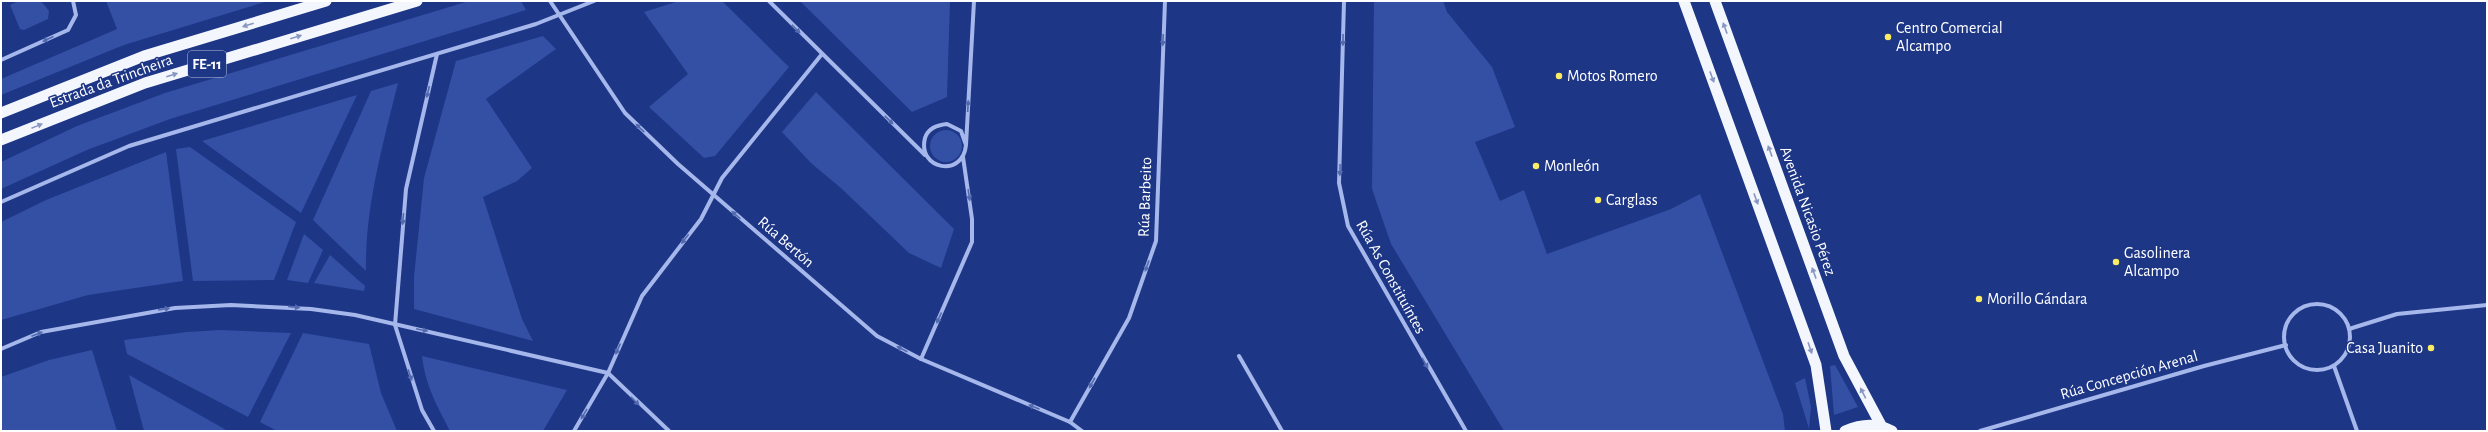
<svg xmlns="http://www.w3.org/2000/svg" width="2488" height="432" font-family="'Alegreya Sans',sans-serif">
<rect width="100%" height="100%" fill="#1d3686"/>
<g fill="#3350a5">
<path d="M18 1H41L49 11 48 19 24 30 20 29 10 5Z"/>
<path d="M106 1H268L124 45 1 95V79L117 29Z"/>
<path d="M469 1H521L526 10 170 119 87 150 1 189V162L77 126 165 93Z"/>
<path d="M679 1H722L789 67 715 156 704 158 649 107 688 74 644 12Z"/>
<path d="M800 1H950L947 97 912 112Z"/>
<path d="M1374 1H1443L1447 12 1492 67 1515 127 1475 142 1500 201 1524 190 1547 254 1671 209 1700 194 1783 414 1785 431H1504L1391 244 1372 189Z"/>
<path d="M543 36 556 49 486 99 532 168 517 181 483 197 522 319 533 341 414 309V277L424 178 456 61Z"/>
<path d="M398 83C383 144 365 207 366 271L313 220 371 91Z"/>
<path d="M816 92 954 229 941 268 909 253 842 189 811 163 782 132Z"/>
<path d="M357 95 301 213 202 141Z"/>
<circle cx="946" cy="146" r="16"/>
<path d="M190 147 296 222 274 280 193 281 176 149Z"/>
<path d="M166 152 183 281 88 295 1 320V222L46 200Z"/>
<path d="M304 234 323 250 308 283 287 280Z"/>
<path d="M330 255 365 286 364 291 314 283Z"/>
<path d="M221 330 291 333 248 417 127 354 124 340 187 332Z"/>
<path d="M303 333 369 344 381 393 397 431H277L260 422Z"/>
<path d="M92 350 117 431H1V377L49 360Z"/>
<path d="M422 356 567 390 543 431H450C437 406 425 385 422 356Z"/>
<path d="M1835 365 1858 407 1834 415 1830 366Z"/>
<path d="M129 375 228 431H144Z"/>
<path d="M1805 378 1811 407 1809 429 1795 383Z"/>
</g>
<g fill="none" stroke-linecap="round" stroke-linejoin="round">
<g stroke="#a5b7eb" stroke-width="4">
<path d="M550 1 625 113 678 164 877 336 921 359 1070 422 1082 431"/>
<path d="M769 1 925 155"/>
<path d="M1344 1 1339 183 1348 226 1466 431"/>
<path d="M1 60 68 30 76 15 73 1"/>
<path d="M966 145 961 131 947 124C937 125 928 128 925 138 917 170 963 178 966 145L974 1"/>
<path d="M1 202 129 146 536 24 594 1"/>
<circle cx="2317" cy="337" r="33"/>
<path d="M2349 329 2397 314 2487 305"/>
<path d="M1 349 41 332 175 308 231 305 311 309 355 315 608 373 669 431"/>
<path d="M1239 356 1282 431"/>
<path d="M921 359 972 242V219L963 157"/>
<path d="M2334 366 2357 431"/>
<path d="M1070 422 1129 318 1156 241 1165 1"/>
<path d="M434 431 422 410 395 325 406 189 437 54"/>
<path d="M574 431 608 373 642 296 701 219 722 178 822 54"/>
<path d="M1980 431 2204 366 2286 345"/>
</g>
<g stroke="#f4f6fe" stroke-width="11">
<path d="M1684 1 1816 365 1826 431"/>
<path d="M1715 1 1844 356 1882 427"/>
<path d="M1 113 144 56 326 1"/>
<path d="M1 140 145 83 417 1"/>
<path d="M1845 431C1861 424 1876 422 1892 431"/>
</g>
</g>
<defs><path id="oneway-solid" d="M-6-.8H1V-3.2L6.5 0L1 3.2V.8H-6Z"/></defs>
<g fill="#8896c2">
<use href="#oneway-solid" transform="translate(248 25) rotate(163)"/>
<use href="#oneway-solid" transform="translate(1725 28) rotate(-110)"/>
<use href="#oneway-solid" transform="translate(296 37) rotate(-17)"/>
<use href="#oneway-solid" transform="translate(172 75) rotate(-17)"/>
<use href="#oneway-solid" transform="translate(1712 77) rotate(70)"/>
<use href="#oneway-solid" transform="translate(37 126) rotate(-22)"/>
<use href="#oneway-solid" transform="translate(1770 151) rotate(-110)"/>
<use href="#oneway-solid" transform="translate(1756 199) rotate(70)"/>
<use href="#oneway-solid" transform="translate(1814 273) rotate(-110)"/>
<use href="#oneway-solid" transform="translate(1810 348) rotate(71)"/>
<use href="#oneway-solid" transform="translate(1863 393) rotate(-117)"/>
</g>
<g fill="#536aae">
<use href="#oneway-solid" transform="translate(796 29) rotate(45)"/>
<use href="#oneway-solid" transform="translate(48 39) rotate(156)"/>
<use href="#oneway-solid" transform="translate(1163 40) rotate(92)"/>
<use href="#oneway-solid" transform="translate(1343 40) rotate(91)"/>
<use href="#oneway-solid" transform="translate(428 92) rotate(103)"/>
<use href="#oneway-solid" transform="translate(968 106) rotate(-87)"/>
<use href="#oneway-solid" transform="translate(889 120) rotate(44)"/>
<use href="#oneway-solid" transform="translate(640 128) rotate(-136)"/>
<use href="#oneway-solid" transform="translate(1340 170) rotate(91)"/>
<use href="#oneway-solid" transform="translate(969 195) rotate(81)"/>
<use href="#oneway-solid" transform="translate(736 215) rotate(-138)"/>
<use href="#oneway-solid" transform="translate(403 219) rotate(95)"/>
<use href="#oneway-solid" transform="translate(685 239) rotate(127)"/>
<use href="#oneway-solid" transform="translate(1147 266) rotate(110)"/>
<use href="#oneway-solid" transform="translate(294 307) rotate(6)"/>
<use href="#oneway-solid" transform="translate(164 309) rotate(-9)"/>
<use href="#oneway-solid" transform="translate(939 318) rotate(114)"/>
<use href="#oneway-solid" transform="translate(422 330) rotate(12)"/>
<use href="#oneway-solid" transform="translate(37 334) rotate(-21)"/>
<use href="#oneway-solid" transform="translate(618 349) rotate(114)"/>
<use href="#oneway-solid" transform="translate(902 349) rotate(-153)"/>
<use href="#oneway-solid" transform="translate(1425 363) rotate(60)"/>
<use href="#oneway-solid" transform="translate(410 375) rotate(71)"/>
<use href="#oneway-solid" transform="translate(1092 383) rotate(119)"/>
<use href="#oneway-solid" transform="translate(635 401) rotate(45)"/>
<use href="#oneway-solid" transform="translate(1034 407) rotate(-157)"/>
<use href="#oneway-solid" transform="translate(584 414) rotate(120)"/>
</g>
<g fill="#faed63" stroke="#1d3686" stroke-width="1.5">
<circle cx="1888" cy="37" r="4"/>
<circle cx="1559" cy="76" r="4"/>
<circle cx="1536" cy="166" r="4"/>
<circle cx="1598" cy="200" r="4"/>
<circle cx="2116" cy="262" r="4"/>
<circle cx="1979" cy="299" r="4"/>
<circle cx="2431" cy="348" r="4"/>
</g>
<g text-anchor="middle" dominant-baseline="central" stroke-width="3" stroke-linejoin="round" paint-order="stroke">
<rect fill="#1d3686" stroke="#bbc3db" stroke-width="1" x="188" y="51" width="38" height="26" rx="3"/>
<g font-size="15" font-weight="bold" fill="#fff">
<text x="207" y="64">FE-11</text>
</g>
<g font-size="16" fill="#fff" stroke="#1d3686" text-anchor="start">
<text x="1896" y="28">Centro Comercial<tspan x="1896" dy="18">Alcampo</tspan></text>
<text x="1567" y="76">Motos Romero</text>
<text x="1544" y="166">Monleón</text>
<text x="1606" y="200">Carglass</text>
<text x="2124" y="253">Gasolinera<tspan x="2124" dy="18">Alcampo</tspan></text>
<text x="1987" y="299">Morillo Gándara</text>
<text x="2423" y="348" text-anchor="end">Casa Juanito</text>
</g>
<g font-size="16" fill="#fff" stroke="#1d3686">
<text transform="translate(111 81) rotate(-20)">Estrada da Trincheira</text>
<text transform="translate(1145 197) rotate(-88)">Rúa Barbeito</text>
<text transform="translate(1808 211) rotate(70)">Avenida Nicasio Pérez</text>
<text transform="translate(786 242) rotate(41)">Rúa Bertón</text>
<text transform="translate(1391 277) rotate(61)">Rúa As Constituíntes</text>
<text transform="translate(2129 375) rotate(-16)">Rúa Concepción Arenal</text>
</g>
</g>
<rect width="2488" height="432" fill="none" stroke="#ffffff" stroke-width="4"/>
</svg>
